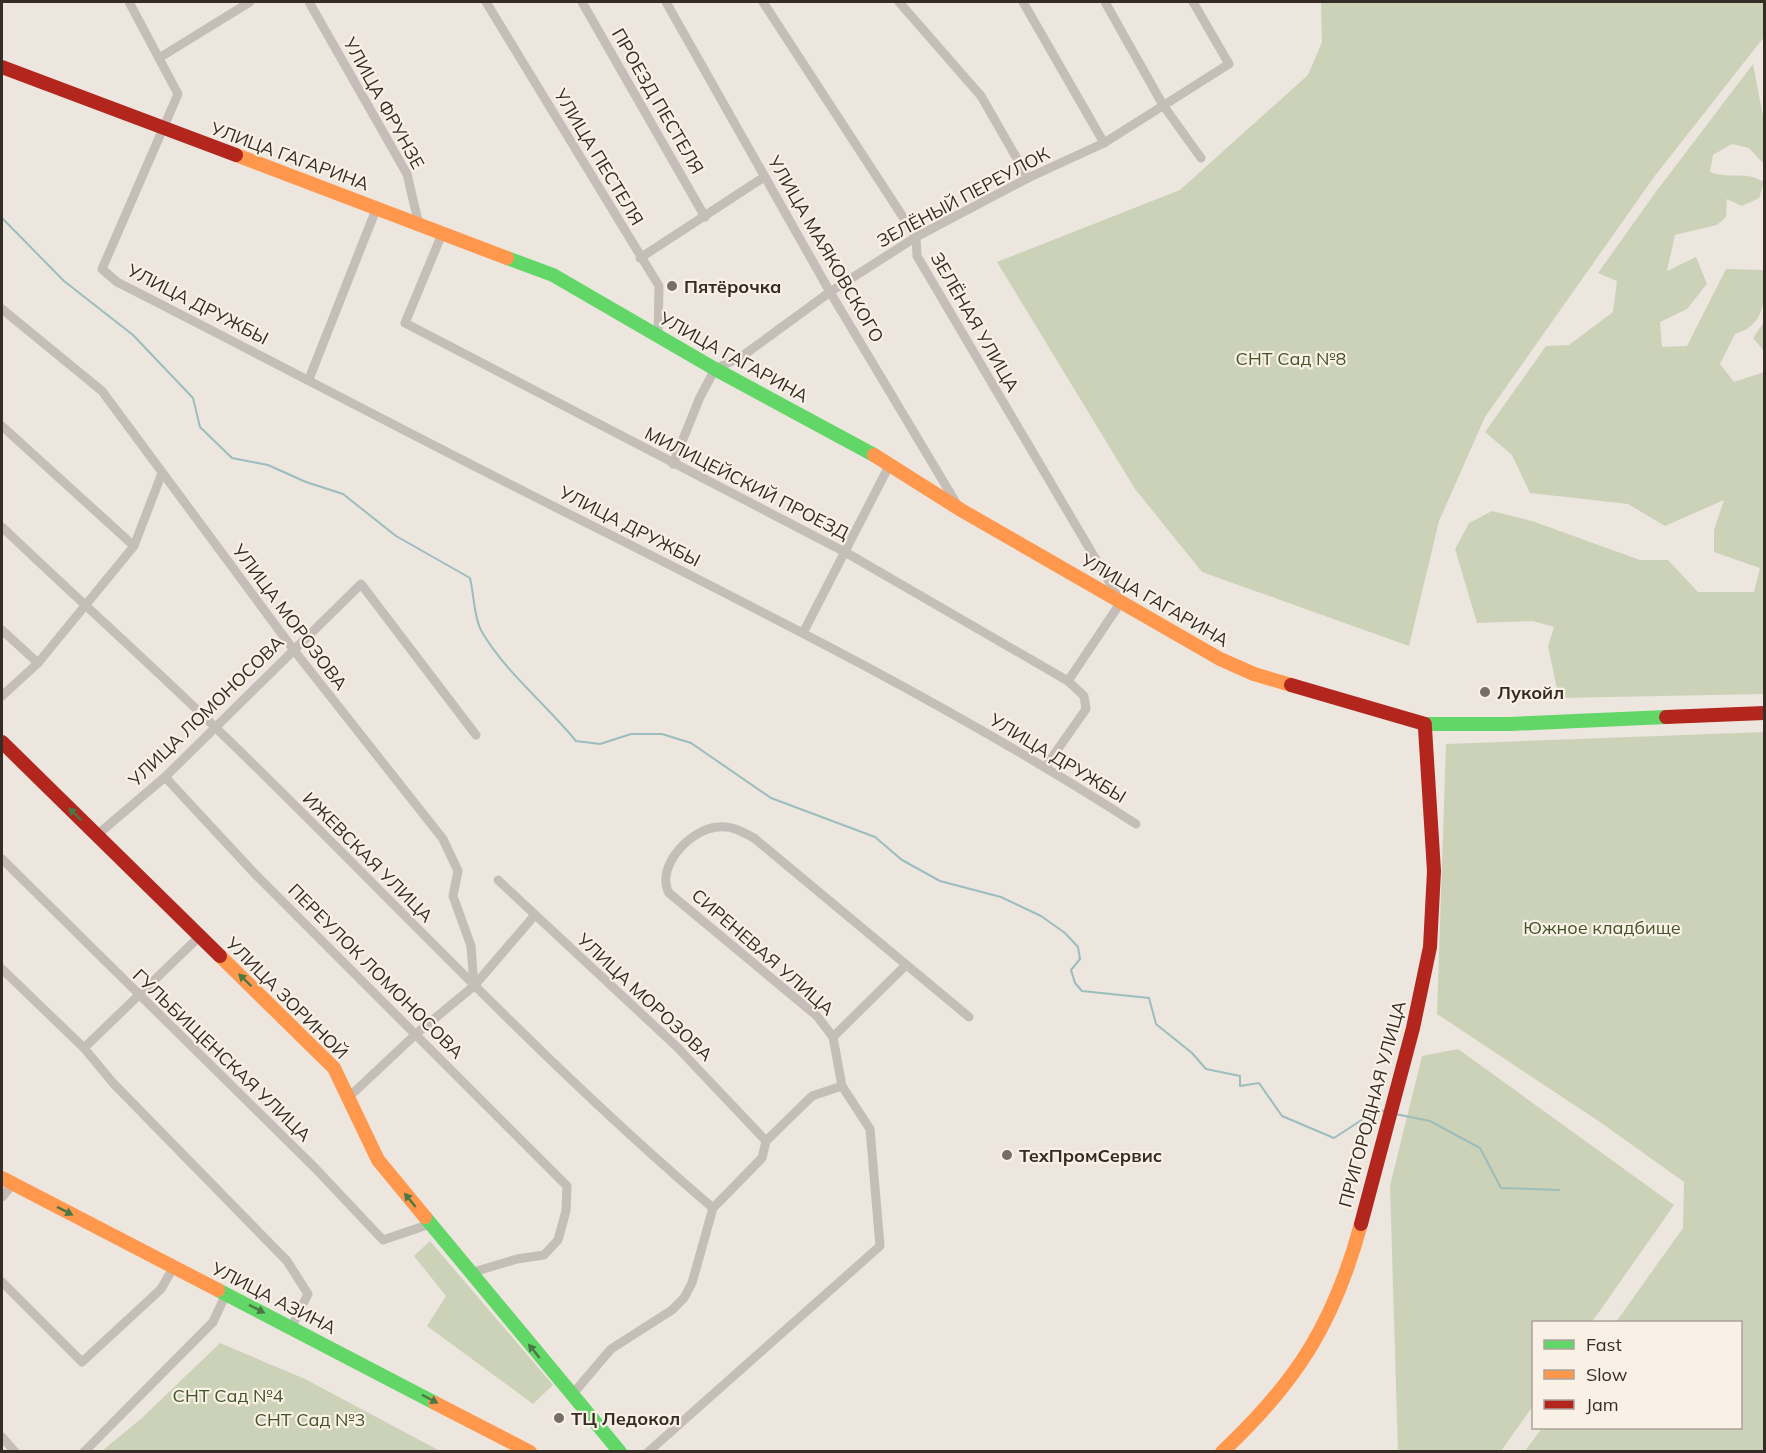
<svg xmlns="http://www.w3.org/2000/svg" width="1766" height="1453" font-family="Mulish,sans-serif">
<rect width="100%" height="100%" fill="#ece6df"/>
<g fill="#ccd2b8">
<path d="M1321 2H1764V37L1654 177 1485 417 1439 521 1409 646 1202 572 1135 489 997 262 1180 190 1308 75 1322 42Z"/>
<path d="M1753 64 1764 121V164L1749 148 1732 144 1713 155 1710 172C1733 180 1744 170 1764 182L1759 198 1742 206 1727 199 1726 217 1717 225 1675 235 1667 271 1696 257 1707 284 1687 309 1660 322 1662 347 1687 346 1726 269 1764 270C1765 299 1766 325 1735 334L1720 364 1734 382 1764 372V694L1559 698 1548 646 1554 627 1533 621 1477 623 1455 549 1469 523 1492 511 1532 521 1640 560H1668L1698 592H1754L1760 568 1714 552V530L1724 500 1665 526 1628 504 1530 493 1512 455 1485 432 1546 346 1569 345 1613 312 1617 281 1598 273 1655 193Z"/>
<path d="M1764 322V351L1753 338Z"/>
<path d="M1764 732V1451H1525L1542 1428H1740V1322H1616L1683 1228 1684 1182 1600 1122 1437 1014 1446 744Z"/>
<path d="M1458 1049 1674 1205 1592 1322H1534L1533 1406 1501 1451H1398L1390 1186 1422 1056Z"/>
<path d="M430 1241 553 1385 533 1404 427 1326 446 1296 414 1256Z"/>
<path d="M220 1343 305 1379 440 1451H102L143 1417Z"/>
</g>
<g fill="none" stroke-linecap="round" stroke-linejoin="round">
<g stroke="#9bbdbd" stroke-width="2">
<path d="M2 218 64 281 133 335 193 398 200 427 232 458 268 465 306 482 343 494 396 536 470 578C474 594 474 619 482 632 506 673 546 704 576 741L600 744 631 734H662L691 743 771 798 875 837 902 860 940 881 1001 897 1041 916 1065 933 1078 947 1080 959 1071 970 1075 983 1082 991 1149 998 1156 1024 1192 1053 1206 1069 1240 1076V1086L1259 1083 1282 1116 1334 1138 1377 1110 1384 1111"/>
<path d="M1395 1114 1430 1121 1480 1148 1501 1188 1559 1190"/>
</g>
<g stroke="#c5beb8" stroke-width="9">
<path d="M129 2 178 94 102 269 117 282C263 356 409 434 555 507 753 607 950 704 1136 824"/>
<path d="M309 2 407 174 419 225"/>
<path d="M486 2 659 286 658 336"/>
<path d="M582 2 705 217"/>
<path d="M666 2 830 292 958 506"/>
<path d="M763 2 916 237 917 256 1121 602 1068 681 1084 696 1086 709 1046 766"/>
<path d="M899 2 981 96 1028 178"/>
<path d="M1023 2 1104 143"/>
<path d="M1105 2 1163 105 1201 158"/>
<path d="M159 58 250 2"/>
<path d="M442 234 405 323 845 552 1068 681"/>
<path d="M640 258 764 177"/>
<path d="M2 309 102 391 293 649 443 839 458 871 453 896 471 946 474 986"/>
<path d="M309 379 377 207"/>
<path d="M2 426 134 546"/>
<path d="M673 464 700 397 715 369 741 357 830 292 916 237 1028 178 1104 143 1229 64 1193 2"/>
<path d="M2 527C72 594 145 659 215 727 381 887 537 1058 713 1208"/>
<path d="M2 630 38 663"/>
<path d="M804 631 890 464"/>
<path d="M2 696 38 663 134 546 162 473"/>
<path d="M165 777 255 874 567 1186 566 1211 558 1240 544 1255 517 1259 470 1273"/>
<path d="M97 835 165 777 361 584 476 735"/>
<path d="M2 859 316 1169 383 1240 430 1224"/>
<path d="M498 880 677 1047 766 1141"/>
<path d="M2 969 84 1048 113 1083 287 1261 308 1294 292 1326"/>
<path d="M833 1037 906 965"/>
<path d="M84 1048 200 936"/>
<path d="M350 1096 417 1033 474 986 534 916"/>
<path d="M2 1197 13 1184"/>
<path d="M2 1282 82 1362 161 1289 173 1268"/>
<path d="M571 1396 611 1349 672 1310 684 1298 692 1283 713 1208 762 1158 766 1141 812 1096 842 1086"/>
<path d="M2 1437 15 1452"/>
<path d="M84 1452 213 1322 226 1294"/>
<path d="M648 1452 880 1246 870 1129 842 1086 833 1037 817 1016 669 893C655 867 690 829 718 827 731 825 743 832 754 838L969 1017"/>
</g>
<g stroke="#63d668" stroke-width="14">
<path d="M507 258 553 275 715 369 874 455"/>
<path d="M1425 728V724H1510L1666 717"/>
<path d="M425 1217 620 1452"/>
<path d="M218 1290 435 1403"/>
</g>
<g stroke="#ff974d" stroke-width="14">
<path d="M236 155 507 258"/>
<path d="M874 455 961 510 1220 659 1254 674 1291 685"/>
<path d="M220 956 334 1068 378 1160 425 1217"/>
<path d="M2 1178 218 1290"/>
<path d="M435 1403 530 1452"/>
<path d="M1222 1452C1297 1382 1334 1323 1361 1224"/>
</g>
<g stroke="#b3261e" stroke-width="14">
<path d="M2 67 236 155"/>
<path d="M1291 685 1425 724"/>
<path d="M1666 717 1764 713"/>
<path d="M2 742 220 956"/>
<path d="M1361 1224 1413 1028 1430 947 1434 871 1425 728"/>
</g>
</g>
<defs><path id="oneway-solid" d="M-6-.8H1V-3.2L6.5 0L1 3.2V.8H-6Z" transform="scale(1.5)"/></defs>
<g fill="#4a7844">
<use href="#oneway-solid" transform="translate(75 814) rotate(-136)"/>
<use href="#oneway-solid" transform="translate(245 980) rotate(-136)"/>
<use href="#oneway-solid" transform="translate(410 1200) rotate(-129)"/>
<use href="#oneway-solid" transform="translate(65 1211) rotate(27)"/>
<use href="#oneway-solid" transform="translate(257 1309) rotate(27)"/>
<use href="#oneway-solid" transform="translate(534 1351) rotate(-129)"/>
<use href="#oneway-solid" transform="translate(430 1399) rotate(28)"/>
</g>
<g fill="#756d67" stroke="#f9f1e5" stroke-width="2">
<circle cx="672" cy="286" r="6"/>
<circle cx="1485" cy="692" r="6"/>
<circle cx="1007" cy="1155" r="6"/>
<circle cx="559" cy="1418" r="6"/>
</g>
<g text-anchor="middle" dominant-baseline="central" stroke-width="4.5" stroke-linejoin="round" paint-order="stroke">
<g font-size="18" fill="#352c26" stroke="#f9f1e5">
<text transform="translate(658 101) rotate(60)">ПРОЕЗД ПЕСТЕЛЯ</text>
<text transform="translate(384 103) rotate(61)">УЛИЦА ФРУНЗЕ</text>
<text transform="translate(290 156) rotate(20)">УЛИЦА ГАГАРИНА</text>
<text transform="translate(599 157) rotate(59)">УЛИЦА ПЕСТЕЛЯ</text>
<text transform="translate(963 197) rotate(-28)">ЗЕЛЁНЫЙ ПЕРЕУЛОК</text>
<text transform="translate(826 249) rotate(60)">УЛИЦА МАЯКОВСКОГО</text>
<text transform="translate(198 304) rotate(27)">УЛИЦА ДРУЖБЫ</text>
<text transform="translate(975 322) rotate(60)">ЗЕЛЁНАЯ УЛИЦА</text>
<text transform="translate(734 357) rotate(29)">УЛИЦА ГАГАРИНА</text>
<text transform="translate(747 483) rotate(27)">МИЛИЦЕЙСКИЙ ПРОЕЗД</text>
<text transform="translate(630 526) rotate(27)">УЛИЦА ДРУЖБЫ</text>
<text transform="translate(1155 600) rotate(30)">УЛИЦА ГАГАРИНА</text>
<text transform="translate(290 617) rotate(53)">УЛИЦА МОРОЗОВА</text>
<text transform="translate(206 711) rotate(-44)">УЛИЦА ЛОМОНОСОВА</text>
<text transform="translate(1058 758) rotate(31)">УЛИЦА ДРУЖБЫ</text>
<text transform="translate(368 857) rotate(45)">ИЖЕВСКАЯ УЛИЦА</text>
<text transform="translate(763 952) rotate(41)">СИРЕНЕВАЯ УЛИЦА</text>
<text transform="translate(376 971) rotate(45)">ПЕРЕУЛОК ЛОМОНОСОВА</text>
<text transform="translate(645 997) rotate(43)">УЛИЦА МОРОЗОВА</text>
<text transform="translate(287 998) rotate(45)">УЛИЦА ЗОРИНОЙ</text>
<text transform="translate(222 1055) rotate(44)">ГУЛЬБИЩЕНСКАЯ УЛИЦА</text>
<text transform="translate(1372 1104) rotate(-75)">ПРИГОРОДНАЯ УЛИЦА</text>
<text transform="translate(274 1298) rotate(27)">УЛИЦА АЗИНА</text>
</g>
<g font-size="18" font-weight="bold" fill="#352c26" stroke="#f9f1e5" text-anchor="start">
<text x="684" y="286">Пятёрочка</text>
<text x="1497" y="692">Лукойл</text>
<text x="1019" y="1155">ТехПромСервис</text>
<text x="571" y="1418">ТЦ Ледокол</text>
</g>
<g font-size="18" fill="#43542a" stroke="#f9f1e5">
<text x="1291" y="358">СНТ Сад №8</text>
<text x="1602" y="927">Южное кладбище</text>
<text x="228" y="1395">СНТ Сад №4</text>
<text x="310" y="1419">СНТ Сад №3</text>
</g>
</g>
<rect width="1766" height="1453" fill="none" stroke="#352c26" stroke-width="6"/>
<rect x="1532" y="1321" width="210" height="108" fill="#f9f1e5" stroke="#aba299" stroke-width="1.5"/>
<rect x="1544" y="1340" width="30" height="9" fill="#63d668" stroke="#aba299" stroke-width="1.5"/>
<text x="1586" y="1351" font-size="18" fill="#352c26">Fast</text>
<rect x="1544" y="1370" width="30" height="9" fill="#ff974d" stroke="#aba299" stroke-width="1.5"/>
<text x="1586" y="1381" font-size="18" fill="#352c26">Slow</text>
<rect x="1544" y="1400" width="30" height="9" fill="#b3261e" stroke="#aba299" stroke-width="1.5"/>
<text x="1586" y="1411" font-size="18" fill="#352c26">Jam</text>
</svg>
